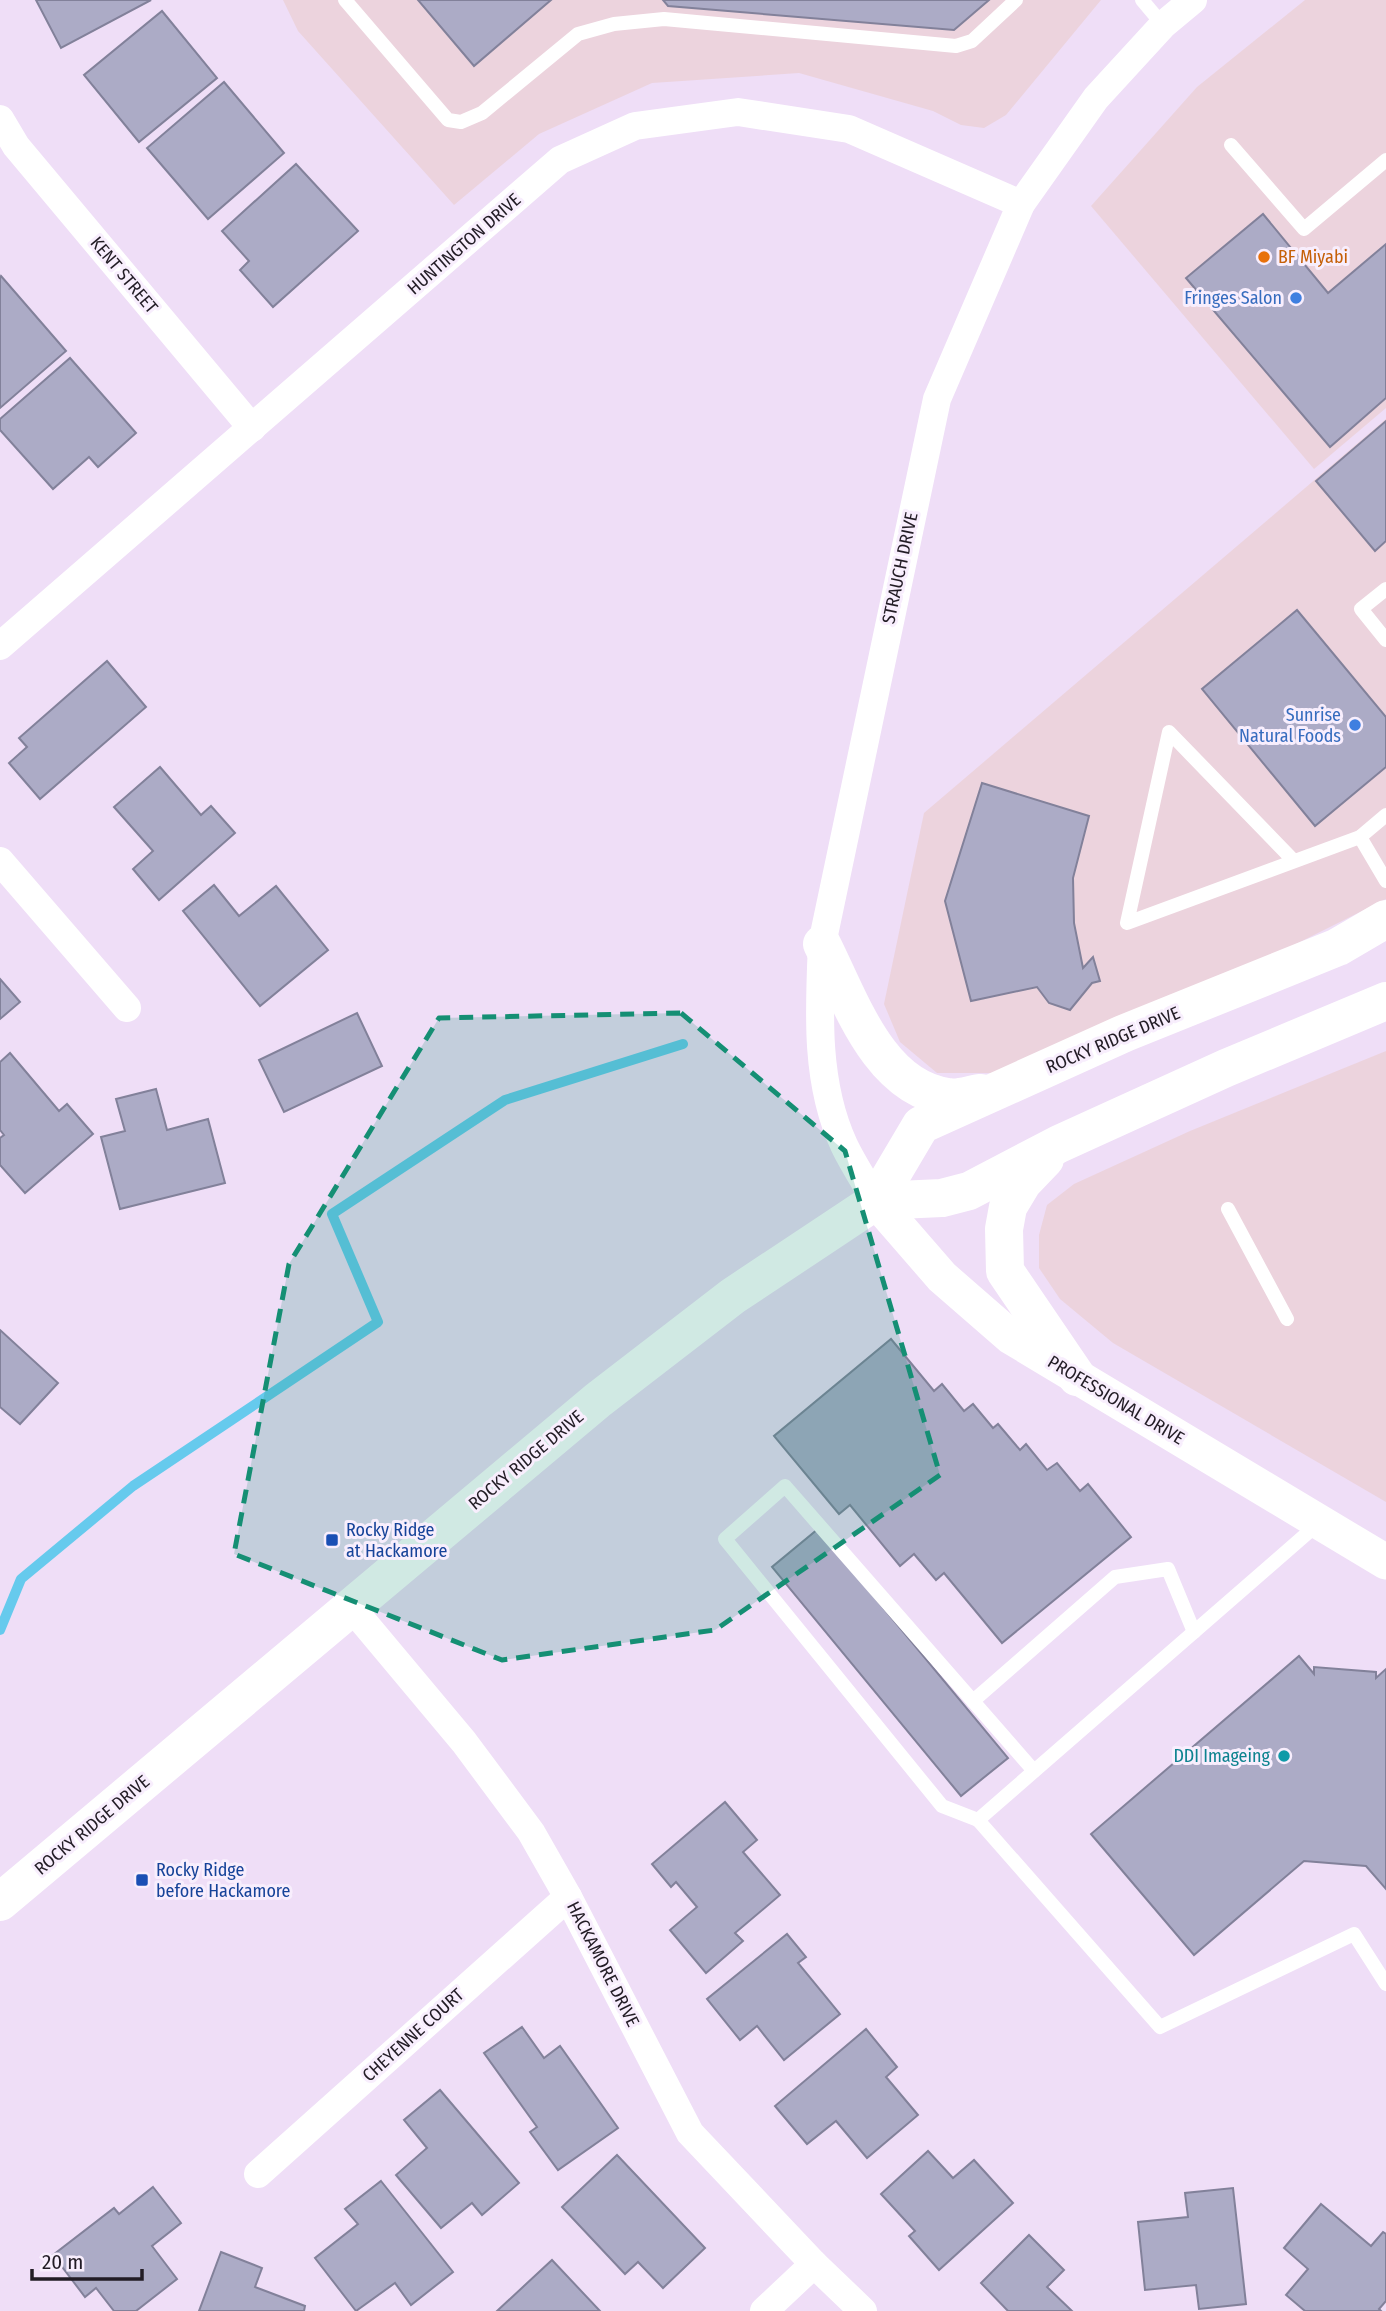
<svg xmlns="http://www.w3.org/2000/svg" width="1386" height="2311" font-family="'Fira Sans Condensed',sans-serif">
<rect width="100%" height="100%" fill="#efdef7"/>
<g fill="#ecd3dd">
<path d="M283 0H1101L1006 115 984 128 961 125 933 111 799 73 652 83 539 134 454 205 298 31Z"/>
<path d="M1305 0H1386V408L1314 469 1091 206 1197 87Z"/>
<path d="M1386 419V899L1292 946 998 1073H937L900 1042 884 1004 924 813Z"/>
<path d="M1386 1051V1502L1113 1343 1060 1299 1039 1268V1235L1047 1205 1074 1184 1190 1131Z"/>
</g>
<g fill="none" stroke-linecap="round" stroke-linejoin="round">
<path stroke="#66caed" stroke-width="10" d="M0 1630 21 1579 133 1486 378 1322 332 1214 505 1100 683 1044"/>
</g>
<g fill="#acabc6" stroke="#82819a" stroke-width="2">
<path d="M36 0H151L61 48Z"/>
<path d="M418 0H551L474 66Z"/>
<path d="M663 0H989L954 30 668 6Z"/>
<path d="M162 11 217 78 139 142 84 75Z"/>
<path d="M224 82 284 153 208 219 147 148Z"/>
<path d="M296 164 358 231 273 307 240 270 249 261 222 231Z"/>
<path d="M1263 214 1328 293 1386 244V398L1330 447 1186 278Z"/>
<path d="M1 276 66 351 0 408V278Z"/>
<path d="M70 358 136 433 98 467 89 457 53 489 0 430V419Z"/>
<path d="M1386 421V541L1375 551 1316 481Z"/>
<path d="M1297 610 1386 717V767L1315 826 1202 689Z"/>
<path d="M107 661 146 707 40 799 9 763 27 747 19 738Z"/>
<path d="M160 767 201 815 211 806 235 833 159 900 133 869 153 851 114 807Z"/>
<path d="M982 783 1089 816 1073 878 1074 923 1083 968 1093 957 1100 981 1092 983 1070 1010 1049 1003 1037 987 971 1001 945 901Z"/>
<path d="M214 885 239 916 276 886 328 950 260 1006 183 911Z"/>
<path d="M0 979 20 1002 0 1019Z"/>
<path d="M357 1013 382 1066 284 1112 259 1060Z"/>
<path d="M10 1053 59 1111 67 1104 93 1134 25 1193 0 1165V1138L4 1135 0 1130V1062Z"/>
<path d="M156 1089 167 1130 208 1119 225 1183 120 1209 101 1137 125 1131 116 1099Z"/>
<path d="M0 1330 58 1383 20 1424 0 1407Z"/>
<path d="M891 1339 934 1391 942 1384 964 1411 973 1404 993 1428 998 1424 1020 1450 1026 1444 1047 1470 1057 1463 1080 1491 1088 1484 1131 1537 1002 1643 944 1573 936 1580 914 1554 900 1566 850 1505 839 1514 774 1436Z"/>
<path d="M818 1529 1008 1758 961 1796 772 1567Z"/>
<path d="M1299 1656 1314 1674V1667L1376 1672V1678L1386 1669V1889L1366 1866 1304 1861 1194 1955 1091 1834Z"/>
<path d="M725 1802 757 1840 743 1852 780 1895 735 1933 743 1941 706 1973 670 1930 697 1907 676 1882 671 1887 652 1864Z"/>
<path d="M787 1934 806 1957 798 1963 840 2014 784 2060 757 2026 740 2040 707 1999Z"/>
<path d="M522 2027 544 2058 560 2046 618 2128 558 2170 530 2132 537 2127 484 2053Z"/>
<path d="M866 2029 897 2067 886 2077 918 2115 867 2158 836 2121 807 2144 775 2106Z"/>
<path d="M440 2090 519 2183 482 2215 472 2203 441 2228 396 2175 427 2148 404 2120Z"/>
<path d="M928 2151 953 2178 974 2160 1013 2203 939 2270 909 2236 915 2231 881 2194Z"/>
<path d="M617 2155 705 2248 663 2288 638 2262 625 2274 562 2207Z"/>
<path d="M381 2181 453 2272 411 2305 395 2283 356 2311 315 2258 358 2224 345 2209Z"/>
<path d="M153 2187 181 2223 152 2246 177 2279 136 2311H114L96 2288 85 2297 53 2255 114 2208 119 2214Z"/>
<path d="M1233 2188 1246 2304 1199 2309 1196 2285 1145 2290 1138 2222 1188 2217 1185 2193Z"/>
<path d="M1321 2204 1371 2246 1383 2232 1386 2234V2301L1379 2309 1381 2311H1305L1286 2295 1308 2269 1284 2248Z"/>
<path d="M1029 2235 1064 2270 1047 2287 1072 2311H1008L981 2283Z"/>
<path d="M221 2252 262 2268 255 2287 305 2306 304 2311H199Z"/>
<path d="M552 2260 600 2311H497Z"/>
</g>
<g fill="none" stroke-linecap="round" stroke-linejoin="round">
<g stroke="#fff" stroke-width="14">
<path d="M345 0 448 120 461 122 482 113 578 34 614 24 664 19 956 46 972 41 1016 0"/>
<path d="M1142 0 1163 25"/>
<path d="M1231 145 1304 229 1386 160"/>
<path d="M1386 589 1361 609 1386 640"/>
<path d="M1360 837 1386 881"/>
<path d="M1294 861 1169 732 1127 923 1360 837 1386 815"/>
<path d="M1228 1209 1287 1319"/>
<path d="M1319 1523 978 1820 1160 2027 1354 1934 1386 1984"/>
<path d="M973 1701 1115 1577 1168 1569 1194 1632"/>
<path d="M978 1820 942 1806 725 1539 785 1486 1034 1771"/>
</g>
<g stroke="#fff" stroke-width="28">
<path d="M0 119 16 146 252 428"/>
<path d="M0 646 560 160 635 126 738 112 849 129 1021 204"/>
<path d="M0 861 127 1008"/>
<path d="M876 1201C865 1182 853 1164 844 1145 815 1083 819 1010 822 944L937 399 1021 204 1096 98 1163 25 1193 0"/>
<path d="M351 1607 464 1742 531 1832 568 1897 690 2133 814 2264 863 2311"/>
<path d="M258 2174 568 1897"/>
<path d="M764 2311 814 2264"/>
</g>
<path stroke="#fff" stroke-width="35" d="M876 1201 942 1277 1011 1337 1386 1562"/>
<g stroke="#fff" stroke-width="38">
<path d="M822 944C850 999 878 1088 948 1097 958 1099 971 1094 981 1093"/>
<path d="M1045 1159 1023 1182 1008 1207 1004 1229 1005 1271 1077 1377"/>
<path d="M876 1201 942 1198 969 1191 1059 1144 1226 1068 1386 1001"/>
<path d="M0 1902 598 1400 733 1296 876 1201 921 1125 1125 1033 1338 947 1386 919"/>
</g>
</g>
<path fill="#158f74" fill-opacity="0.2" stroke="#158f74" stroke-width="5" stroke-dasharray="14 9" stroke-linejoin="round" d="M681 1013 845 1151 940 1475 715 1630 502 1660 234 1554 289 1264 439 1018Z"/>
<circle fill="#e8710a" stroke="#f8eefd" stroke-width="2.5" cx="1264" cy="257" r="7"/>
<g fill="#3f7fe0" stroke="#f8eefd" stroke-width="2.5">
<circle cx="1296" cy="298" r="7"/>
<circle cx="1355" cy="725" r="7"/>
</g>
<g fill="#1a4fb4" stroke="#f8eefd" stroke-width="2.5">
<rect x="325" y="1533" width="14" height="14" rx="3.5"/>
<rect x="135" y="1873" width="14" height="14" rx="3.5"/>
</g>
<circle fill="#0f9aa8" stroke="#f8eefd" stroke-width="2.5" cx="1284" cy="1756" r="7"/>
<g text-anchor="middle" dominant-baseline="central" stroke-width="6" stroke-linejoin="round" paint-order="stroke">
<g font-size="18" fill="#221c25" stroke="#f8eefd">
<text transform="translate(464 244) rotate(-41)">HUNTINGTON DRIVE</text>
<text transform="translate(124 275) rotate(50)">KENT STREET</text>
<text transform="translate(900 568) rotate(-78)">STRAUCH DRIVE</text>
<text transform="translate(1113 1040) rotate(-23)">ROCKY RIDGE DRIVE</text>
<text transform="translate(1116 1400) rotate(31)">PROFESSIONAL DRIVE</text>
<text transform="translate(526 1460) rotate(-40)">ROCKY RIDGE DRIVE</text>
<text transform="translate(92 1825) rotate(-40)">ROCKY RIDGE DRIVE</text>
<text transform="translate(603 1964) rotate(63)">HACKAMORE DRIVE</text>
<text transform="translate(413 2035) rotate(-42)">CHEYENNE COURT</text>
</g>
<g font-size="18" fill="#c56008" stroke="#f8eefd" text-anchor="start">
<text x="1278" y="257">BF Miyabi</text>
</g>
<g font-size="18" fill="#366cbe" stroke="#f8eefd" text-anchor="end">
<text x="1282" y="298">Fringes Salon</text>
<text x="1341" y="715">Sunrise<tspan x="1341" dy="21">Natural Foods</tspan></text>
</g>
<g font-size="18" fill="#164399" stroke="#f8eefd" text-anchor="start">
<text x="346" y="1530">Rocky Ridge<tspan x="346" dy="21">at Hackamore</tspan></text>
<text x="156" y="1870">Rocky Ridge<tspan x="156" dy="21">before Hackamore</tspan></text>
</g>
<g font-size="18" fill="#0d838f" stroke="#f8eefd" text-anchor="end">
<text x="1270" y="1756">DDI Imageing</text>
</g>
</g>
<path d="M32 2269v10h110v-10" fill="none" stroke="#221c25" stroke-width="3.5"/>
<text x="42" y="2269" font-size="21" fill="#221c25" stroke="#f8eefd" stroke-width="5" paint-order="stroke">20 m</text>
</svg>
